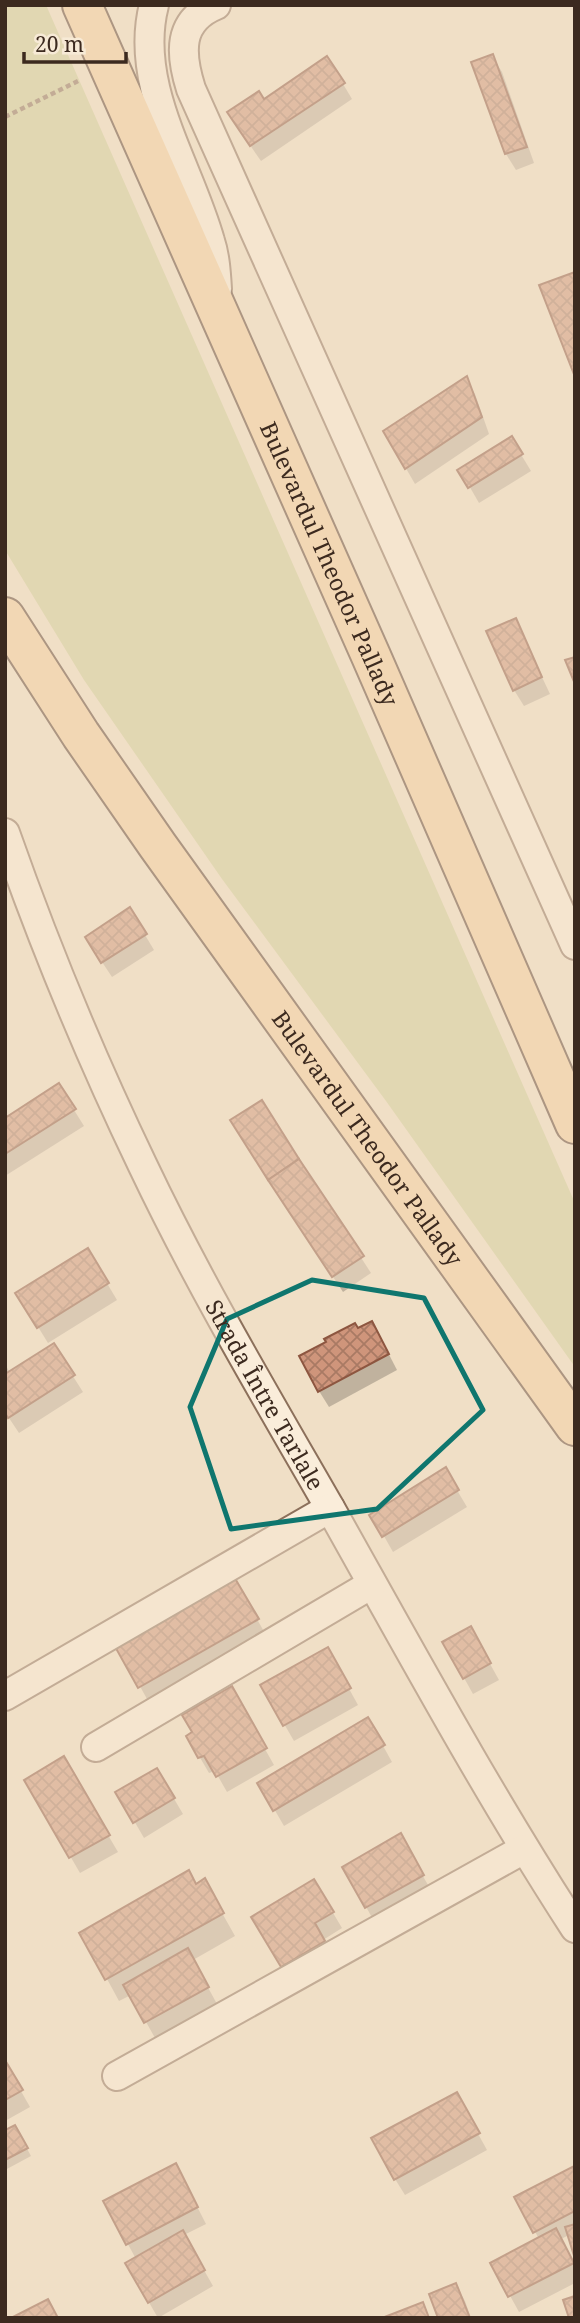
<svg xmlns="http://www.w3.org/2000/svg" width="580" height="2323" font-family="'Noto Serif',serif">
<defs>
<pattern id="building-cross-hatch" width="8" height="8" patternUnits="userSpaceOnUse" patternTransform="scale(1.75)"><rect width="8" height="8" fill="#cf957b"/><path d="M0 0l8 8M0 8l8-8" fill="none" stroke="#a97a64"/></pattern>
</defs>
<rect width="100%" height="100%" fill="#f0dfc6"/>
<path fill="#cfcf99" d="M5 5H46L575 1203V1367L386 1101 222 879 84 680 5 550Z"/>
<g fill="#0003">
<path d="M492 56 502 72 534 163 516 170 506 154 474 63Z"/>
<path d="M343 84 352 99 261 161 238 128 264 101Z"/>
<path d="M466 378 475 394 489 434 415 484 385 432Z"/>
<path d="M511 438 531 471 479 503 460 470Z"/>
<path d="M515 620 550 694 524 706 514 690Z"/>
<path d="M145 935 154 950 112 977 96 953Z"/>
<path d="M59 1086 84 1126 5 1176V1120Z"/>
<path d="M261 1103 371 1273 343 1292 241 1137Z"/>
<path d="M87 1250 117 1300 48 1343 27 1309Z"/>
<path d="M357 1330 381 1339 397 1370 329 1407 319 1391Z"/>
<path d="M53 1345 83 1392 19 1433 5 1412V1364L10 1373Z"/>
<path d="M445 1470 467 1507 393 1552 372 1515Z"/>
<path d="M233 1577 270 1642 152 1708 116 1643Z"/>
<path d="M470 1628 499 1680 473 1694 444 1642Z"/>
<path d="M327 1649 358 1705 294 1741 262 1686Z"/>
<path d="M231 1689 274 1765 227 1792 215 1771 209 1773 188 1737Z"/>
<path d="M368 1719 392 1762 284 1826 259 1783Z"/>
<path d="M63 1759 118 1852 80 1873 26 1780Z"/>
<path d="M157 1770 183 1814 144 1838 118 1793Z"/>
<path d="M400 1836 432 1892 375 1923 344 1867Z"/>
<path d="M204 1881 235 1936 193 1960 217 2004 155 2038 131 1995 119 2001 82 1933Z"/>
<path d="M314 1881 342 1928 323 1940 333 1957 291 1982 253 1917Z"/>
<path d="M5 2063 30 2107 5 2121Z"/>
<path d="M456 2094 487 2150 405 2195 395 2179Z"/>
<path d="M15 2127 31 2156 5 2170V2132Z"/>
<path d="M573 2168 575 2253 569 2235 561 2239 575 2266V2283L519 2312 492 2263 539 2239 517 2198Z"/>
<path d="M184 2181 206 2224 184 2235 213 2286 158 2318 127 2264 136 2259 105 2202Z"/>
<path d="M456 2285 465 2301 471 2318H440Z"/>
</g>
<g fill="url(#building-cross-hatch)" stroke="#8d5640" stroke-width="2">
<path d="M493 54 527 147 505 154 471 62Z"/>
<path d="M327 56 345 83 250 146 227 112 259 91 264 99Z"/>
<path d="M575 272V377L539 285Z"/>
<path d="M467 376 482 417 405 469 383 431Z"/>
<path d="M512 436 523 454 468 488 457 470Z"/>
<path d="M516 618 542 677 513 691 486 631Z"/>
<path d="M575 657V684L565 660Z"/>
<path d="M130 907 147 934 101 963 85 937Z"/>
<path d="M59 1083 76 1109 5 1154V1118Z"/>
<path d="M262 1100 299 1159 268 1180 230 1120Z"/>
<path d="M299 1159 364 1256 332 1277 268 1180Z"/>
<path d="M88 1248 109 1283 37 1328 15 1293Z"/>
<path d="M372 1321 389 1354 318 1392 299 1356 326 1342 324 1339 355 1323 358 1328Z"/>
<path d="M54 1343 75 1375 8 1418 5 1413V1374Z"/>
<path d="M446 1467 459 1490 382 1537 369 1515Z"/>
<path d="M233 1575 259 1619 138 1688 113 1643Z"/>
<path d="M471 1626 491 1663 463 1679 442 1642Z"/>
<path d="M328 1647 351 1688 283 1726 260 1685Z"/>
<path d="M232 1686 267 1748 216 1777 204 1756 198 1758 186 1736 192 1732 182 1715Z"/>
<path d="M368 1717 385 1745 273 1811 257 1783Z"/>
<path d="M64 1756 110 1835 69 1858 24 1780Z"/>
<path d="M157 1768 175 1798 133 1823 115 1792Z"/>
<path d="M401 1833 424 1875 365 1908 342 1867Z"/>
<path d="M189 1870 196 1884 205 1878 224 1913 105 1980 79 1933Z"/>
<path d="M314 1879 334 1912 315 1923 325 1941 281 1967 251 1917Z"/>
<path d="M188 1948 209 1987 144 2023 123 1985Z"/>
<path d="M5 2060 23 2090 5 2100Z"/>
<path d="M457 2092 480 2133 394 2180 371 2138Z"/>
<path d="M15 2125 28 2148 5 2160V2130Z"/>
<path d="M176 2163 198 2207 126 2245 103 2201Z"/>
<path d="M574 2166 575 2211 533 2233 514 2197Z"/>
<path d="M575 2224V2259L565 2227Z"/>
<path d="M556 2228 574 2263 508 2297 490 2263Z"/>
<path d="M183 2230 205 2270 148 2303 125 2263Z"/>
<path d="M456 2283 470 2318H438L429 2294Z"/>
<path d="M575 2296V2318H569L563 2300Z"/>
<path d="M48 2299 58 2318H11Z"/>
<path d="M423 2302 429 2318H382Z"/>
</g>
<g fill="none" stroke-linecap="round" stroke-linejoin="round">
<g stroke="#8c705b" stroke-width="32">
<g id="minor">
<path d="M154 5C133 86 189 165 210 241 215 256 216 273 217 289"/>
<path d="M216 5C177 21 180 54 191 89L575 945"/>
<path id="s1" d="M5 833C45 947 91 1058 143 1166 200 1286 268 1400 334 1515 412 1654 488 1794 575 1928"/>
<path d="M5 1696 330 1508"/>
<path d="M96 1747 372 1584"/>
<path d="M117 2076 524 1849"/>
</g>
</g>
<g stroke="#5a3e2f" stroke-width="42">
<g id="primary">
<path id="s2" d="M82 5 371 656 575 1124"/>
<path id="s3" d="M5 617 81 735 158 846 575 1426"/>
</g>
</g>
<path stroke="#8c705b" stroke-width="4.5" stroke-dasharray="5 3.5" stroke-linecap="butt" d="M5 117 78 81"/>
<use href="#minor" stroke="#faedda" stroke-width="28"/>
<use href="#primary" stroke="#f4cf9e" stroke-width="38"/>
</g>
<path d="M0 0H580V2323H0ZM312 1280 424 1298 483 1410 377 1509 231 1529 190 1407 227 1319Z" fill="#f0dfc6" fill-opacity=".55" fill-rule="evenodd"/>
<path fill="none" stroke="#0f766e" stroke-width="5" stroke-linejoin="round" d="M312 1280 424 1298 483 1410 377 1509 231 1529 190 1407 227 1319Z"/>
<g text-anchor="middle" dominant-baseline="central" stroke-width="5" stroke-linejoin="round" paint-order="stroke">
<g font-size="23" fill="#3c2a1f" stroke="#f7ead6">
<text stroke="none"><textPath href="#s2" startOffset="611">Bulevardul Theodor Pallady</textPath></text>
<text stroke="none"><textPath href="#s3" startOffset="635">Bulevardul Theodor Pallady</textPath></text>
<text stroke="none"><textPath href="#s1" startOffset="620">Strada Între Tarlale</textPath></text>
</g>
</g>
<rect width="580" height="2323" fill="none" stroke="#3c2a1f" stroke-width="14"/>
<path d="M24 52v10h102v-10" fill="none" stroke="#3c2a1f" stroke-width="3.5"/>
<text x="35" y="52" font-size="21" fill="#3c2a1f" stroke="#f7ead6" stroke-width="5" paint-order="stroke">20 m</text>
</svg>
